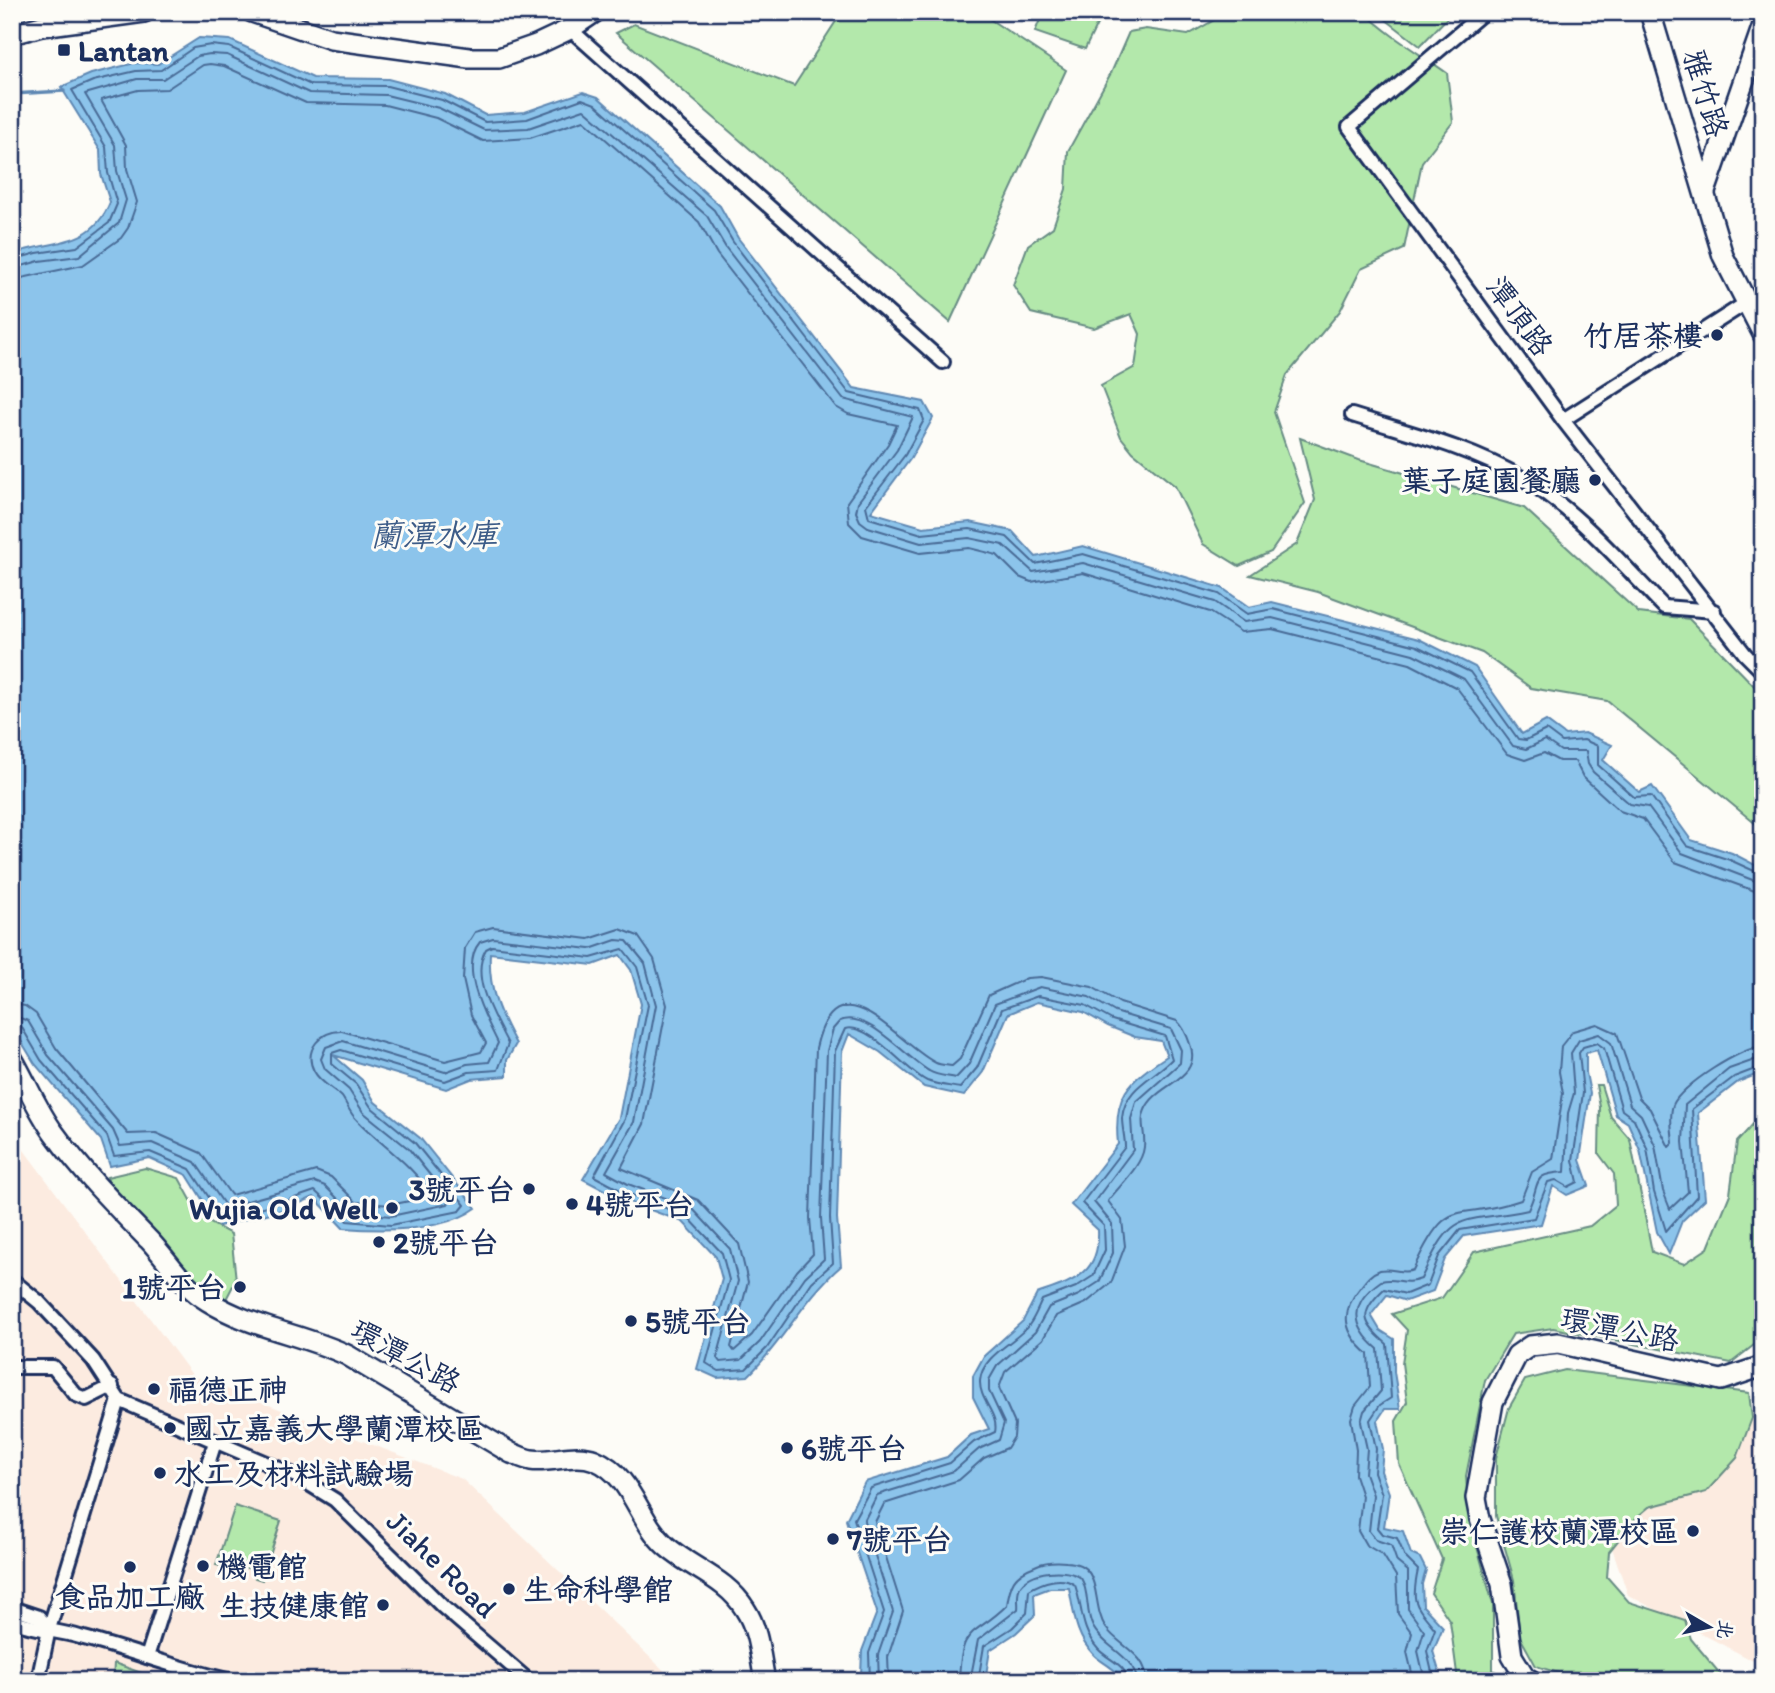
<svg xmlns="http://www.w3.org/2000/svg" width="1775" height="1693" font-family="Itim,'LXGW WenKai TC',sans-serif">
<rect width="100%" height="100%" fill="#fdfcf7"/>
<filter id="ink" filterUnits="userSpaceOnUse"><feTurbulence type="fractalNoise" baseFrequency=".0143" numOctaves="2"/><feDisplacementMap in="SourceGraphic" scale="14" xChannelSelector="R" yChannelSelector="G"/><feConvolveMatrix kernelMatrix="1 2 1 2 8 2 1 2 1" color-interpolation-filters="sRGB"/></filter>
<g filter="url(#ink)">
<g fill="#fcebe0">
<path d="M12 1134 193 1376 462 1479 675 1681H12Z"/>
<path d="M1763 1401V1666L1628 1595 1612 1548 1635 1514 1712 1483Z"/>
</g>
<g fill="#b3e8ab" stroke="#678c84" stroke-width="2">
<path d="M842 12H979L1066 70 950 322 616 33 634 24 794 86Z"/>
<path d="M1043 12H1103L1085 49 1035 32Z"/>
<path d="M1222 12H1364C1389 36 1419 53 1447 73L1453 122 1422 162 1404 249 1361 269 1340 311 1287 375 1274 412 1305 503 1271 552 1239 566 1203 544 1175 486 1133 452 1121 437 1101 386 1135 367 1140 334 1131 314 1094 328 1031 313 1013 285 1028 245 1053 227 1066 189 1068 151 1112 71 1129 32 1146 29 1188 35 1221 16Z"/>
<path d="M1376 12H1451V14L1420 46Z"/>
<path d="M1300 438 1359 460 1524 508 1639 613 1689 619 1763 695V830L1607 701 1531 688 1482 653 1318 592 1250 575 1297 544 1315 500Z"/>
<path d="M1596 1085H1601L1611 1117 1630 1139 1652 1252 1684 1264 1708 1248 1730 1194 1737 1142 1763 1113V1338L1731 1363 1553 1328 1513 1334 1485 1380 1466 1476 1469 1518 1493 1604V1670L1511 1681H1458L1450 1621 1431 1593 1442 1559 1399 1464 1396 1421 1407 1402 1402 1363 1407 1330 1392 1314 1442 1298 1474 1252 1590 1226 1616 1205 1614 1174 1599 1154 1600 1107Z"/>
<path d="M145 1168 179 1178 201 1218 231 1234 236 1280 223 1305C182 1275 124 1225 107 1177Z"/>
<path d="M1565 1370 1749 1393 1752 1418 1737 1458 1706 1492 1649 1507 1636 1518 1609 1552 1607 1577 1629 1602 1685 1620 1691 1639 1726 1681H1584L1536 1666 1520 1637 1514 1580 1496 1516V1458L1509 1408 1525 1380Z"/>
<path d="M235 1506 281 1521 262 1580 255 1578 250 1569 234 1563 225 1567 216 1565Z"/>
<path d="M114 1663 163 1681H113Z"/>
</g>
<path fill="#8cc4eb" stroke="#5f88b3" stroke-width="2" d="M199 38 230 40 313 78 388 79 445 94 485 115 525 112 583 92 598 97 720 206 738 238 854 388 924 402 933 418 911 458 871 512 923 527 970 522 1012 531 1036 557 1083 546 1222 588 1249 607 1272 602 1419 639 1475 667 1522 734 1546 721 1565 735 1585 733 1612 745 1603 760 1639 792 1652 786 1691 840 1732 853 1763 869V1072L1738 1082 1698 1113 1705 1199 1682 1221 1669 1254 1657 1232 1640 1150 1628 1123 1616 1115 1597 1050 1586 1053V1073L1590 1093 1580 1160 1589 1186 1567 1195 1553 1186 1541 1224 1464 1236 1445 1259 1433 1291 1406 1301 1387 1295 1371 1315 1380 1330 1394 1339V1372L1400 1409H1385L1377 1421 1383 1449 1381 1471 1389 1493 1384 1527 1403 1531 1411 1554 1420 1558 1426 1570 1422 1584 1423 1606 1443 1627 1433 1651 1442 1681H1122C1117 1668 1103 1664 1094 1655 1075 1636 1074 1613 1069 1588H1050L1034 1594 1035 1615 1016 1633 990 1650 985 1681H865L861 1675 862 1651 877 1612 846 1520 865 1482 947 1457 971 1435 989 1429 973 1397V1376L984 1356 1023 1321 1037 1294C1073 1281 1100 1275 1098 1230L1071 1205 1118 1144C1113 1096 1127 1082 1167 1056L1161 1041 1135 1037 1108 1026 1083 1012 1037 1002 1008 1014 983 1072 964 1096 924 1087 880 1052 849 1034 842 1052 837 1218 841 1266C804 1298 783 1342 748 1376L717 1378 697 1369 722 1279 716 1257 683 1222 621 1199 583 1179 619 1118 641 1004 631 970 620 955 593 965 490 953C488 989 499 1013 516 1044L507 1060V1076L471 1079 446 1089 333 1055 362 1080 375 1102 420 1138 476 1208C444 1232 382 1231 343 1228L314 1197 286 1209 219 1226 187 1175 149 1158 110 1166 101 1140 35 1064 12 1026V254C51 240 92 248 110 202L101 174 100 150 61 87 91 74 135 63 158 64Z"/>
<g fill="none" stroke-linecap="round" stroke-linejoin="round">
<g stroke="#486b96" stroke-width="2">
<path d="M12 260 37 253 77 247 109 223 117 204 108 173 106 147 72 90 93 81 136 71 161 70 193 48 211 45 229 47 311 85 387 86 442 100 485 122 527 119 582 99 595 104 714 210 733 242 849 393 920 410 924 420 905 455 866 506 869 518 922 534 970 529 1007 537 1035 564 1083 554 1219 594 1247 614 1273 609 1417 646 1470 672 1518 739 1526 740 1546 730 1562 742 1584 740 1598 746V765L1634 797 1651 796 1687 846 1730 860 1763 875"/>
<path d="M12 269 39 261 79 256 119 223 126 200 117 171 115 145 85 94 137 79H163L198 56 210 54 227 55 309 93 386 95 439 108 484 130 528 128 584 109 707 216 726 248 843 399 913 417 897 450 858 502 856 512 860 521 868 527 921 543 969 538 1003 545 1033 572 1083 563 1215 602 1244 622 1272 618 1413 654 1464 679 1513 746 1526 749 1545 740 1561 751H1586L1588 764 1593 772 1630 804 1648 807 1682 853 1763 884"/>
<path d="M12 280 83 265 121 238 128 228 137 202 127 169 126 145 101 100 138 90 167 89 203 65 210 64 224 66 306 103 385 105 436 118 483 141 530 138 584 120 699 222 717 254 836 407 848 414 897 425 888 444 847 502 849 523 862 536 920 553 969 548 997 555 1019 577 1031 582 1083 573 1210 612 1241 632 1272 629 1410 664 1457 688 1507 754 1525 760 1544 753 1559 761H1575L1583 777 1620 811 1643 819 1675 862 1763 894"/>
<path d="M12 1004 25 1006 36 1014 56 1048 128 1134 156 1133 201 1153 231 1195 316 1171 331 1177 356 1202 390 1205 429 1197 431 1193C409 1162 382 1146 357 1120 350 1114 347 1104 342 1097 333 1088 320 1083 314 1071 303 1050 321 1030 342 1031L445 1061 481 1052 486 1043 471 1015 463 979 465 948 475 932 493 927 589 939 620 929 638 936 654 959 667 1005 644 1124 621 1168 698 1200 739 1244 748 1282 731 1347 734 1351 752 1335 797 1271 813 1254 810 1218 816 1048C837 955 899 1046 936 1063 940 1065 947 1065 952 1066L960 1059 989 995 1027 978 1041 977 1092 987 1120 1003 1177 1021C1184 1027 1187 1035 1190 1044 1203 1080 1156 1083 1145 1110 1139 1122 1146 1134 1144 1147 1142 1166 1119 1186 1108 1201L1122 1220 1125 1246 1111 1283 1086 1303 1056 1316 1043 1339 1005 1372 999 1388 1015 1424 1014 1437 1007 1448 984 1458 959 1480 884 1504 875 1522 903 1611 888 1657 889 1681"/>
<path d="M12 1015 28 1021 48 1055 113 1130 120 1146 152 1143 195 1162 226 1207 315 1182 325 1186 351 1212 391 1216 448 1204 450 1200 409 1149 363 1112 349 1090 325 1069 321 1059 326 1047 343 1041 445 1072 467 1064 489 1062 498 1043C486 1018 458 968 480 942L493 938 590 949 616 940 627 941 645 963 656 1005 634 1122 606 1172 628 1184 692 1208 730 1249 738 1281 717 1358 720 1362 741 1360 760 1342 805 1277 824 1259 821 1218 827 1051 833 1029 840 1021C867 1009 907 1059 929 1071 937 1076 948 1076 956 1078L969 1064 995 1004 1040 987 1089 997 1115 1012 1171 1029 1181 1050 1180 1063 1136 1102 1131 1119 1133 1150 1094 1202 1112 1224 1113 1253 1099 1282 1079 1295 1049 1307 1035 1332 997 1366 989 1380V1391L1004 1423 999 1440 979 1449 954 1471 877 1495 864 1521 893 1612 878 1655 879 1681"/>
<path d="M12 1023 21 1026 41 1060 107 1136 114 1156 150 1152 190 1169 222 1217 283 1202 315 1191 347 1221 391 1225 460 1211 465 1205 415 1143 371 1107 356 1084 332 1064V1053L341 1050 445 1081 469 1072 498 1070 508 1044C495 1018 469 978 486 949L492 946 591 958 623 949 637 967 648 1005 625 1119 594 1176 624 1192 687 1216 722 1253 729 1280 706 1363 719 1371 746 1369 767 1348 812 1282 833 1263 830 1218 835 1051 845 1029C869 1022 906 1071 927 1081 937 1085 950 1086 960 1088L977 1068 1002 1009 1038 996 1085 1005 1112 1020 1165 1036 1172 1059C1154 1078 1125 1087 1122 1118 1122 1128 1125 1137 1125 1147L1082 1203 1104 1226 1105 1250 1093 1276 1076 1287 1042 1300C1038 1308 1035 1317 1029 1325 1015 1343 982 1355 980 1381 979 1400 999 1414 995 1432L974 1442 950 1463 871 1488 854 1519 884 1612 869 1653 870 1681"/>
<path d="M959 1681C961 1623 974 1638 1007 1605 1010 1584 1013 1574 1035 1566 1045 1561 1055 1561 1066 1562 1105 1563 1090 1605 1106 1628 1120 1647 1146 1653 1147 1681"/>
<path d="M970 1681 978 1640 1018 1609C1019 1603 1016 1594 1020 1587 1029 1570 1067 1567 1081 1578 1090 1593 1085 1612 1093 1627 1104 1648 1135 1656 1137 1681"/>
<path d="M978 1681 984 1646 1012 1628 1027 1613 1029 1590C1042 1582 1062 1575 1075 1585 1083 1608 1080 1629 1098 1649 1108 1660 1126 1664 1128 1681"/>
<path d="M1414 1681 1407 1652 1412 1633 1398 1614 1396 1576 1383 1555 1366 1545 1358 1531 1362 1496 1355 1475 1356 1450 1351 1419 1355 1406 1370 1387 1368 1354C1344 1333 1339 1313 1360 1288 1366 1280 1371 1273 1380 1270 1392 1267 1402 1275 1413 1270 1449 1191 1454 1223 1521 1200L1532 1172 1553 1159 1563 1093 1559 1072 1561 1046 1573 1031 1597 1024 1617 1033 1639 1098 1650 1109 1669 1147 1673 1143C1672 1131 1669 1116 1673 1105 1680 1086 1742 1047 1763 1046"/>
<path d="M1425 1681 1418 1651 1424 1631 1408 1609V1571L1397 1562 1391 1545 1376 1540 1369 1531 1373 1495 1365 1473 1367 1449 1361 1422 1364 1411 1381 1391 1378 1349C1351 1326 1349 1303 1381 1281 1397 1277 1403 1286 1421 1279 1454 1206 1458 1225 1528 1210 1542 1182 1529 1174 1565 1172L1568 1113 1574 1093 1571 1053 1579 1040 1599 1034 1611 1043 1630 1105 1641 1115 1655 1145 1663 1191 1670 1209 1688 1192 1683 1142 1685 1105 1729 1069 1763 1057"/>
<path d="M1434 1681 1427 1651 1435 1629C1414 1603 1411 1603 1418 1570L1405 1557 1397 1538 1382 1534 1377 1528 1382 1494 1374 1472 1376 1449 1370 1420 1380 1405 1391 1398 1387 1344C1362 1323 1358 1313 1384 1289L1406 1294 1428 1285 1439 1256 1460 1230 1534 1218 1548 1182 1556 1180 1568 1187 1578 1182 1573 1160 1583 1093 1579 1053 1583 1047 1597 1043 1604 1048 1622 1110 1634 1119 1647 1148 1654 1192 1666 1231 1697 1196 1692 1109 1734 1077 1763 1066"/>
</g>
<path stroke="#5f88b3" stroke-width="3.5" d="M12 94 64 91"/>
<g stroke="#1b2f5e" stroke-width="18">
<g id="street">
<path d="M1484 12 1349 127 1563 420 1745 654 1763 672"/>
<path d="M570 29 943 362"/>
<path d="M1352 415C1409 433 1469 447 1522 478 1577 510 1620 562 1664 607L1714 611"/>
<path d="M1563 420 1746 303"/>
<path d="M12 1280 39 1302 93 1360 119 1400 296 1476 335 1500 443 1607 529 1681"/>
<path d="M12 1367H53L76 1395 86 1399 112 1386"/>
<path d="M12 1608 39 1617 49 1629"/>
<path d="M12 1621C35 1630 57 1630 80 1637 131 1650 180 1670 232 1681"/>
<path d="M147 1657 215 1442"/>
<path d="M38 1681 49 1629 119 1400"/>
</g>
</g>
<g stroke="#1b2f5e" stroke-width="24">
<g id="secondary">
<path d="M252 12 331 39 469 58H499L536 45 570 29 595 12"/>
<path d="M1650 12 1723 256 1763 334"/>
<path d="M12 34 42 26 144 12"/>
<path d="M1705 192 1763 25"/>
<path d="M12 1058C26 1082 37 1110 54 1133 83 1173 115 1205 149 1240 169 1261 182 1286 208 1301 251 1328 302 1334 347 1355L511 1453C517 1455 524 1459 531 1460 552 1463 574 1452 595 1460 633 1476 638 1521 666 1546 692 1569 726 1578 745 1609 759 1630 760 1657 765 1681"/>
<path d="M1532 1681 1525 1677 1512 1656 1502 1584 1480 1519 1476 1498 1493 1402 1517 1355 1530 1346 1558 1343 1721 1380 1763 1366"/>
</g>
</g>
<use href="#street" stroke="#fdfcf7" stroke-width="12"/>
<use href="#secondary" stroke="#fdfcf7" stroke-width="19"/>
</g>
</g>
<g fill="#1b2f5e" stroke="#fdfcf7" stroke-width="2.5">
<rect x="57" y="43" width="14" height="14" rx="3.5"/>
<circle cx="1717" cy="335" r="7"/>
<circle cx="1595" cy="480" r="7"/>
<circle cx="529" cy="1189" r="7"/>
<circle cx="572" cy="1204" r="7"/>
<circle cx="392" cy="1208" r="7"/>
<circle cx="379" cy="1242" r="7"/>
<circle cx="240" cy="1287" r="7"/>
<circle cx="631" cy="1321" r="7"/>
<circle cx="154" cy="1389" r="7"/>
<circle cx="170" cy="1428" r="7"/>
<circle cx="787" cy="1448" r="7"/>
<circle cx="160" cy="1473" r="7"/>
<circle cx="1693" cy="1531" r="7"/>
<circle cx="833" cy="1539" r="7"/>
<circle cx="203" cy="1566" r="7"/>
<circle cx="130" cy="1567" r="7"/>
<circle cx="509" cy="1589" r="7"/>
<circle cx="383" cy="1605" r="7"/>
</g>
<g text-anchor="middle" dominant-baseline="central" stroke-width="6" stroke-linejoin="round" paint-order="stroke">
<g font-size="30" font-weight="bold" fill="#1b2f5e" stroke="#fdfcf7" text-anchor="start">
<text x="78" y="50">Lantan</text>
<text x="1703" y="335" text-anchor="end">竹居茶樓</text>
<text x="1581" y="480" text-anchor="end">葉子庭園餐廳</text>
<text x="515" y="1189" text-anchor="end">3號平台</text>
<text x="586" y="1204">4號平台</text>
<text x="378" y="1208" text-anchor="end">Wujia Old Well</text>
<text x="393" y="1242">2號平台</text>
<text x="226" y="1287" text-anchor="end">1號平台</text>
<text x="645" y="1321">5號平台</text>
<text x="168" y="1389">福德正神</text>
<text x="184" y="1428">國立嘉義大學蘭潭校區</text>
<text x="801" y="1448">6號平台</text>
<text x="174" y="1473">水工及材料試驗場</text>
<text x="1679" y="1531" text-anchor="end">崇仁護校蘭潭校區</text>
<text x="847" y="1539">7號平台</text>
<text x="217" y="1566">機電館</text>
<text x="523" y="1589">生命科學館</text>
<text x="130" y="1596" text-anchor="middle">食品加工廠</text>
<text x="369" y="1605" text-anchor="end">生技健康館</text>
</g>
<g font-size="30" fill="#1b2f5e" stroke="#fdfcf7">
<text transform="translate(1706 93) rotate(73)">雅竹路</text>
<text transform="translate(1520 316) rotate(54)">潭頂路</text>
<text transform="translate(1620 1329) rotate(11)">環潭公路</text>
<text transform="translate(406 1356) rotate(29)">環潭公路</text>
<text transform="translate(442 1564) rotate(44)">Jiahe Road</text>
</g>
<g font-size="32" font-style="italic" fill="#3d5c88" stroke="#fdfcf7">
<text x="434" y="535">蘭潭水庫</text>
</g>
</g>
<rect width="1775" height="1693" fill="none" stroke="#fdfcf7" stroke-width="42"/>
<rect x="21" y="21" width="1733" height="1651" fill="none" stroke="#1b2f5e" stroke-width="2.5" filter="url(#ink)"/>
<g transform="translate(1709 1627) rotate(99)" stroke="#fdfcf7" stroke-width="5" paint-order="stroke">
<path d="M0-5L12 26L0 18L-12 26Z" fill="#1b2f5e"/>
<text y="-10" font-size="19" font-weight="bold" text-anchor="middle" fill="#1b2f5e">北</text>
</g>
</svg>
